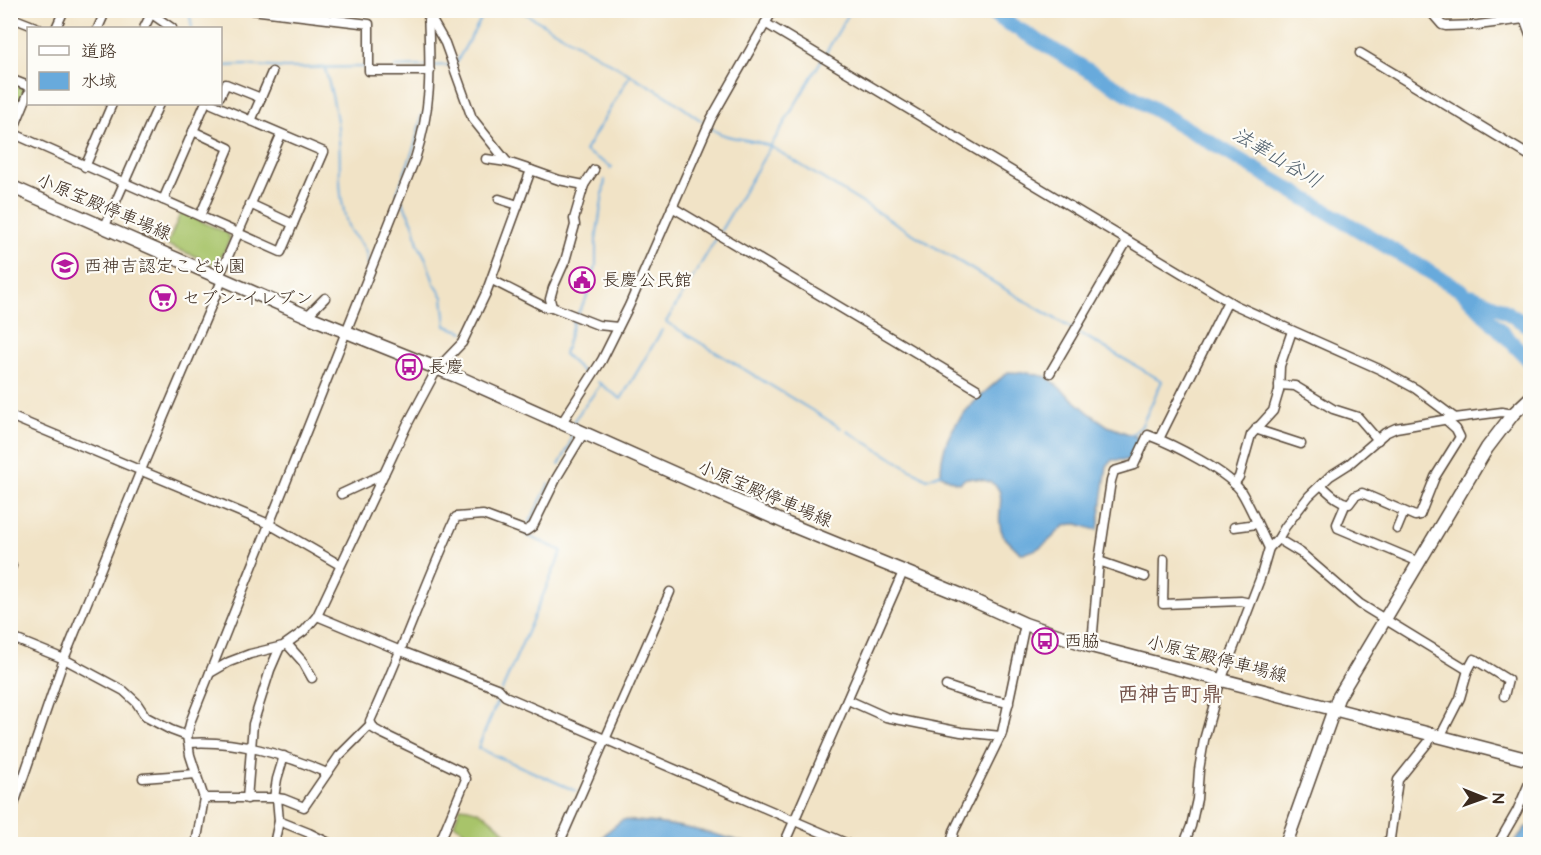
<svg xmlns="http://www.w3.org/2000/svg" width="1541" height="855" font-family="'Architects Daughter','Klee One',sans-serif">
<rect width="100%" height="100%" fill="#fdfcf7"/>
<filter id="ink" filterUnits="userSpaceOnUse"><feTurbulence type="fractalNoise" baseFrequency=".0167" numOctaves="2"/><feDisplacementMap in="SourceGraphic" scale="12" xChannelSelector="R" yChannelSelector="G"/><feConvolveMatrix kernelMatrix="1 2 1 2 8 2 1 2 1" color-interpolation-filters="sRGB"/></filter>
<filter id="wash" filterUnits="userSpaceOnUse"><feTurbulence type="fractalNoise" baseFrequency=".008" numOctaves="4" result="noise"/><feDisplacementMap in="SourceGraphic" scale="24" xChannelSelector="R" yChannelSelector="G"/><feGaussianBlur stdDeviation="1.35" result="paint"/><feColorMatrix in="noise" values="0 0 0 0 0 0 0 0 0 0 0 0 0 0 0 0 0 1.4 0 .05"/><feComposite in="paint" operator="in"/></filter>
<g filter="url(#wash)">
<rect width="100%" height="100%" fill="#f1e3c6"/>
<g fill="#a8c46b" stroke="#727744" stroke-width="1.5">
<path d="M11 82 25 89 11 124Z"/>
<path d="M181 212 227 233 230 239 217 265 167 245Z"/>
<path d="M460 807C481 808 492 819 507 834L501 844 491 839 487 844H484L454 824Z"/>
</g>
<g fill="#68aadc" stroke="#526a7d" stroke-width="1.5">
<path d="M1008 372 1029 373 1047 377 1088 412 1108 426 1139 438 1128 460H1112L1107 466 1098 530C1086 529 1078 520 1065 526 1061 528 1057 533 1054 536 1045 545 1034 553 1020 553 1015 547 1007 541 1003 535 990 509 1022 480 966 478L960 483 955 482 941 475C940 426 975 401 1008 372Z"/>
<path d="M622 820C665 822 704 830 745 843L746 844H603L602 838 607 832Z"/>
<path d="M1530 826V844H1513L1526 827Z"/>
</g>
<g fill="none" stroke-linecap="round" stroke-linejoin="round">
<g stroke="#68aadc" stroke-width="2">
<path d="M189 10 192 28"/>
<path d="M519 10 667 96 706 124"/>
<path d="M220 66 245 65 285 68 365 67"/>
<path d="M395 67 455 65 486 10"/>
<path d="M325 69C332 93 338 116 339 141 341 162 338 181 342 201 344 211 346 225 351 232 362 246 366 245 368 264"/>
<path d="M711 128C728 142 756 137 775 149 903 229 1032 306 1162 381L1141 427 1130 436"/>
<path d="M610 169 612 167 585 151 630 75"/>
<path d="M397 194 415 144 422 114"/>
<path d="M401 199 414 225 418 244 426 259 434 283 443 297 446 326 464 332"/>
<path d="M720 232 851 10"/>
<path d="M717 237 666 322 841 428"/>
<path d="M587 376 564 354 574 320 586 299 596 266V240L605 180"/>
<path d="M598 382 621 399 662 330"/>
<path d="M574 424 575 419 601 384"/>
<path d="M847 431 927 479 944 472"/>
<path d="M559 465 569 447 572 432"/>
<path d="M526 529 549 484"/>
<path d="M502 690 562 551 526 535"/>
<path d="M500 695 478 748 576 791"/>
</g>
<g stroke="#68aadc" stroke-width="15">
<path d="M986 10 1462 291 1530 361"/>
<path d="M1472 296 1500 308 1530 327"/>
</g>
</g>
</g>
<g filter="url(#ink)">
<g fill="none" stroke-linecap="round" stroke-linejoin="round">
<g stroke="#564637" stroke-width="11">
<g id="street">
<path d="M146 10 172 28"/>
<path d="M252 10 369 24V71H430"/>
<path d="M1429 10 1442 25 1446 26 1478 25 1524 19 1530 16"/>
<path d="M1521 10 1530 34"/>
<path d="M10 17 38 28"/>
<path d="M765 23 1235 305 1379 369 1416 389 1455 418"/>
<path d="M56 28 64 10"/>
<path d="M98 28 106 10"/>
<path d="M144 28 151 14"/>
<path d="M1360 53 1530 156"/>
<path d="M10 79 28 86"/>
<path d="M28 94 12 133 281 252 324 152 212 104"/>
<path d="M220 96 226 84 261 98"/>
<path d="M251 121 272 72"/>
<path d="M193 131 229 148 200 216"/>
<path d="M486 159 507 162"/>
<path d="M85 167 112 104"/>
<path d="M531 170 559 180 584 185 574 219 575 225 565 261 553 288 550 299 552 307"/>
<path d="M584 185 594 170"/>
<path d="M499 199 518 205"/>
<path d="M163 200 205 104"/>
<path d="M250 204 293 224"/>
<path d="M672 207 977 389"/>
<path d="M105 226 159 104"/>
<path d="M219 277 281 135"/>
<path d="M492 280 545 307H552L598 325 618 327"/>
<path d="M307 316 325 298"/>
<path d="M1050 373 1127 241"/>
<path d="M1279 385 1295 386 1333 409 1358 417 1378 440"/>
<path d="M10 416 269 524 340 565"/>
<path d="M561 424 602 360 629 306 711 119 773 10"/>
<path d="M1257 427 1258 430 1301 444"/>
<path d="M1159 439 1228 301"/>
<path d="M1234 484 1239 477 1251 435 1273 411 1279 391 1280 366 1292 331"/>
<path d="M1321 485C1330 493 1337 501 1349 504L1355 496 1362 493 1415 516 1420 515 1435 477 1460 437 1456 429 1446 420"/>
<path d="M341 494 384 474"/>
<path d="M1346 503 1337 524 1338 528 1419 562"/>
<path d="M1234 527 1257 524"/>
<path d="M1397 529 1404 512"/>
<path d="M1278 539 1301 553 1360 604 1468 670"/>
<path d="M1164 559 1163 604 1241 601 1250 603"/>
<path d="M1099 561 1145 577"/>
<path d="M10 565 12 566"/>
<path d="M317 616 401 651 499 689 505 696 848 844"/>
<path d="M10 637 64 659 124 691 136 702 146 717 171 730 187 736"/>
<path d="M287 644 303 662 312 678"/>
<path d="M1087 645 1093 632 1099 561 1111 481 1114 471 1134 465 1148 435C1170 443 1231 473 1242 493 1252 510 1260 530 1269 548"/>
<path d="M210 673 229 662 250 654 283 646 304 631 317 616 407 425 437 369 462 343 486 293 531 170 507 162 472 118 445 43 429 15"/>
<path d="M946 686 979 697 1009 703"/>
<path d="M848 700 886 717 961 732 1001 736"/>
<path d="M1440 737 1460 698 1468 670 1474 659 1508 680 1504 696"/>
<path d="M189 743C237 740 283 754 327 773"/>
<path d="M143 778 196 774"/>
<path d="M204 798H277L279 821 309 833 331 844"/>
<path d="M274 798 277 779 284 756"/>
<path d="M277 798 284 799 304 807 339 756 371 724"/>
<path d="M247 799 253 724 270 670 280 647"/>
<path d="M10 816 64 659 141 470 223 278"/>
<path d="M196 844 204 798 190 755 187 736 191 720 415 159C433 103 430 68 428 10"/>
<path d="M274 844 279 821"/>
<path d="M439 844 466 779 462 772 381 733 374 729 370 721C401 654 425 584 456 517L483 515 526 531 533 526 557 477 583 434"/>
<path d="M559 844 670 592"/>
<path d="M784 844 903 572"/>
<path d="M951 844 954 831 1002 733 1025 624"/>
<path d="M1184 844 1191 826 1197 799 1199 770 1204 740 1219 686 1260 579 1269 548 1278 539 1285 527 1309 496 1330 476 1349 464 1385 433 1396 428 1455 418 1502 412 1513 414"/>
<path d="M1383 844 1390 839 1398 780 1434 735"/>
<path d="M1498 844 1517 811 1530 781"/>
</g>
</g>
<g stroke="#564637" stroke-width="15">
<g id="secondary">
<path d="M10 186 307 316 456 376 788 524 959 594 1025 624 1087 645 1530 760"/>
<path d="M1286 844 1338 698 1487 448 1513 414 1530 398"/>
</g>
</g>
<use href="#street" stroke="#fff" stroke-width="8"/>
<use href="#secondary" stroke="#fff" stroke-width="12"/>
</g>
</g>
<defs>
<g id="school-ring" transform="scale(1.35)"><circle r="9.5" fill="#fdfcf7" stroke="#b5179e" stroke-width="1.5"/><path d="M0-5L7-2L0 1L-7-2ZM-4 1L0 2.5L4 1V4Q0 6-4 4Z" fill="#b5179e"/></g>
<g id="civic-ring" transform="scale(1.35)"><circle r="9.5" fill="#fdfcf7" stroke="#b5179e" stroke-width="1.5"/><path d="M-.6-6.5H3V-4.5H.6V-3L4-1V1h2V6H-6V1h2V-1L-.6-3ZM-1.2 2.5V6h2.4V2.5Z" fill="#b5179e"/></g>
<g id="supermarket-ring" transform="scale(1.35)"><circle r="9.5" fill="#fdfcf7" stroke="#b5179e" stroke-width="1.5"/><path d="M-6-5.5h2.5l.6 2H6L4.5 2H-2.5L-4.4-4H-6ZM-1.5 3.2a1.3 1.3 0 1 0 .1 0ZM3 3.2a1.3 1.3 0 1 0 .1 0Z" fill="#b5179e"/></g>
<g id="bus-ring" transform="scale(1.35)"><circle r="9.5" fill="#fdfcf7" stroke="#b5179e" stroke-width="1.5"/><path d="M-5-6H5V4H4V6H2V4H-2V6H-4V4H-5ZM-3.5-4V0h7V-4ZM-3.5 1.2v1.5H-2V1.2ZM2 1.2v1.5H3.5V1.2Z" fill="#b5179e"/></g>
</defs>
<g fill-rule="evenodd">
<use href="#school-ring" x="65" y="266"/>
<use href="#civic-ring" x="582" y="280"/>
<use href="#supermarket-ring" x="163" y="298"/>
<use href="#bus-ring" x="409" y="367"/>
<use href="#bus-ring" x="1045" y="641"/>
</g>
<g text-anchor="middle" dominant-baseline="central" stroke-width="4.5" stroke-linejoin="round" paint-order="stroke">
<g font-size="18" fill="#3b2a1e" stroke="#fdfcf7">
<text transform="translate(104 207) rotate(23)">小原宝殿停車場線</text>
<text transform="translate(765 494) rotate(23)">小原宝殿停車場線</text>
<text transform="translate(1217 659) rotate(14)">小原宝殿停車場線</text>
</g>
<g font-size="18" fill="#3b2a1e" stroke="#fdfcf7" text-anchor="start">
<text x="84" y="266">西神吉認定こども園</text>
<text x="602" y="280">長慶公民館</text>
<text x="182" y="298">セブン-イレブン</text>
<text x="428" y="367">長慶</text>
<text x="1064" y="641">西脇</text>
</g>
<g font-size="20" font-style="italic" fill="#4d5d6a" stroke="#fdfcf7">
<text transform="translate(1277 158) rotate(31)">法華山谷川</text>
</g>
<g font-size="21" font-weight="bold" fill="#735148" stroke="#fdfcf7">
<text x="1170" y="694">西神吉町鼎</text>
</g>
</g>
<rect width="1541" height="855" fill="none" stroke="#fdfcf7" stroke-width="36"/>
<rect x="27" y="27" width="195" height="78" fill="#fdfcf7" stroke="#afa8a0" stroke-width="1.5"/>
<rect x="39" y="46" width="30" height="9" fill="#ffffff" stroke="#afa8a0" stroke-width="1.5"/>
<text x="81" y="57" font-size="18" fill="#3b2a1e">道路</text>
<rect x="39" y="72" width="30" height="18" fill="#68aadc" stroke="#afa8a0" stroke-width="1.5"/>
<text x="81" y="87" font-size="18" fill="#3b2a1e">水域</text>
<g transform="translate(1484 798) rotate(91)" stroke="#fdfcf7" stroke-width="4.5" paint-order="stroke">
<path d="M0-4.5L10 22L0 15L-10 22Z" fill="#3b2a1e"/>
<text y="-9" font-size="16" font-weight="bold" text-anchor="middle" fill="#3b2a1e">N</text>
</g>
</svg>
